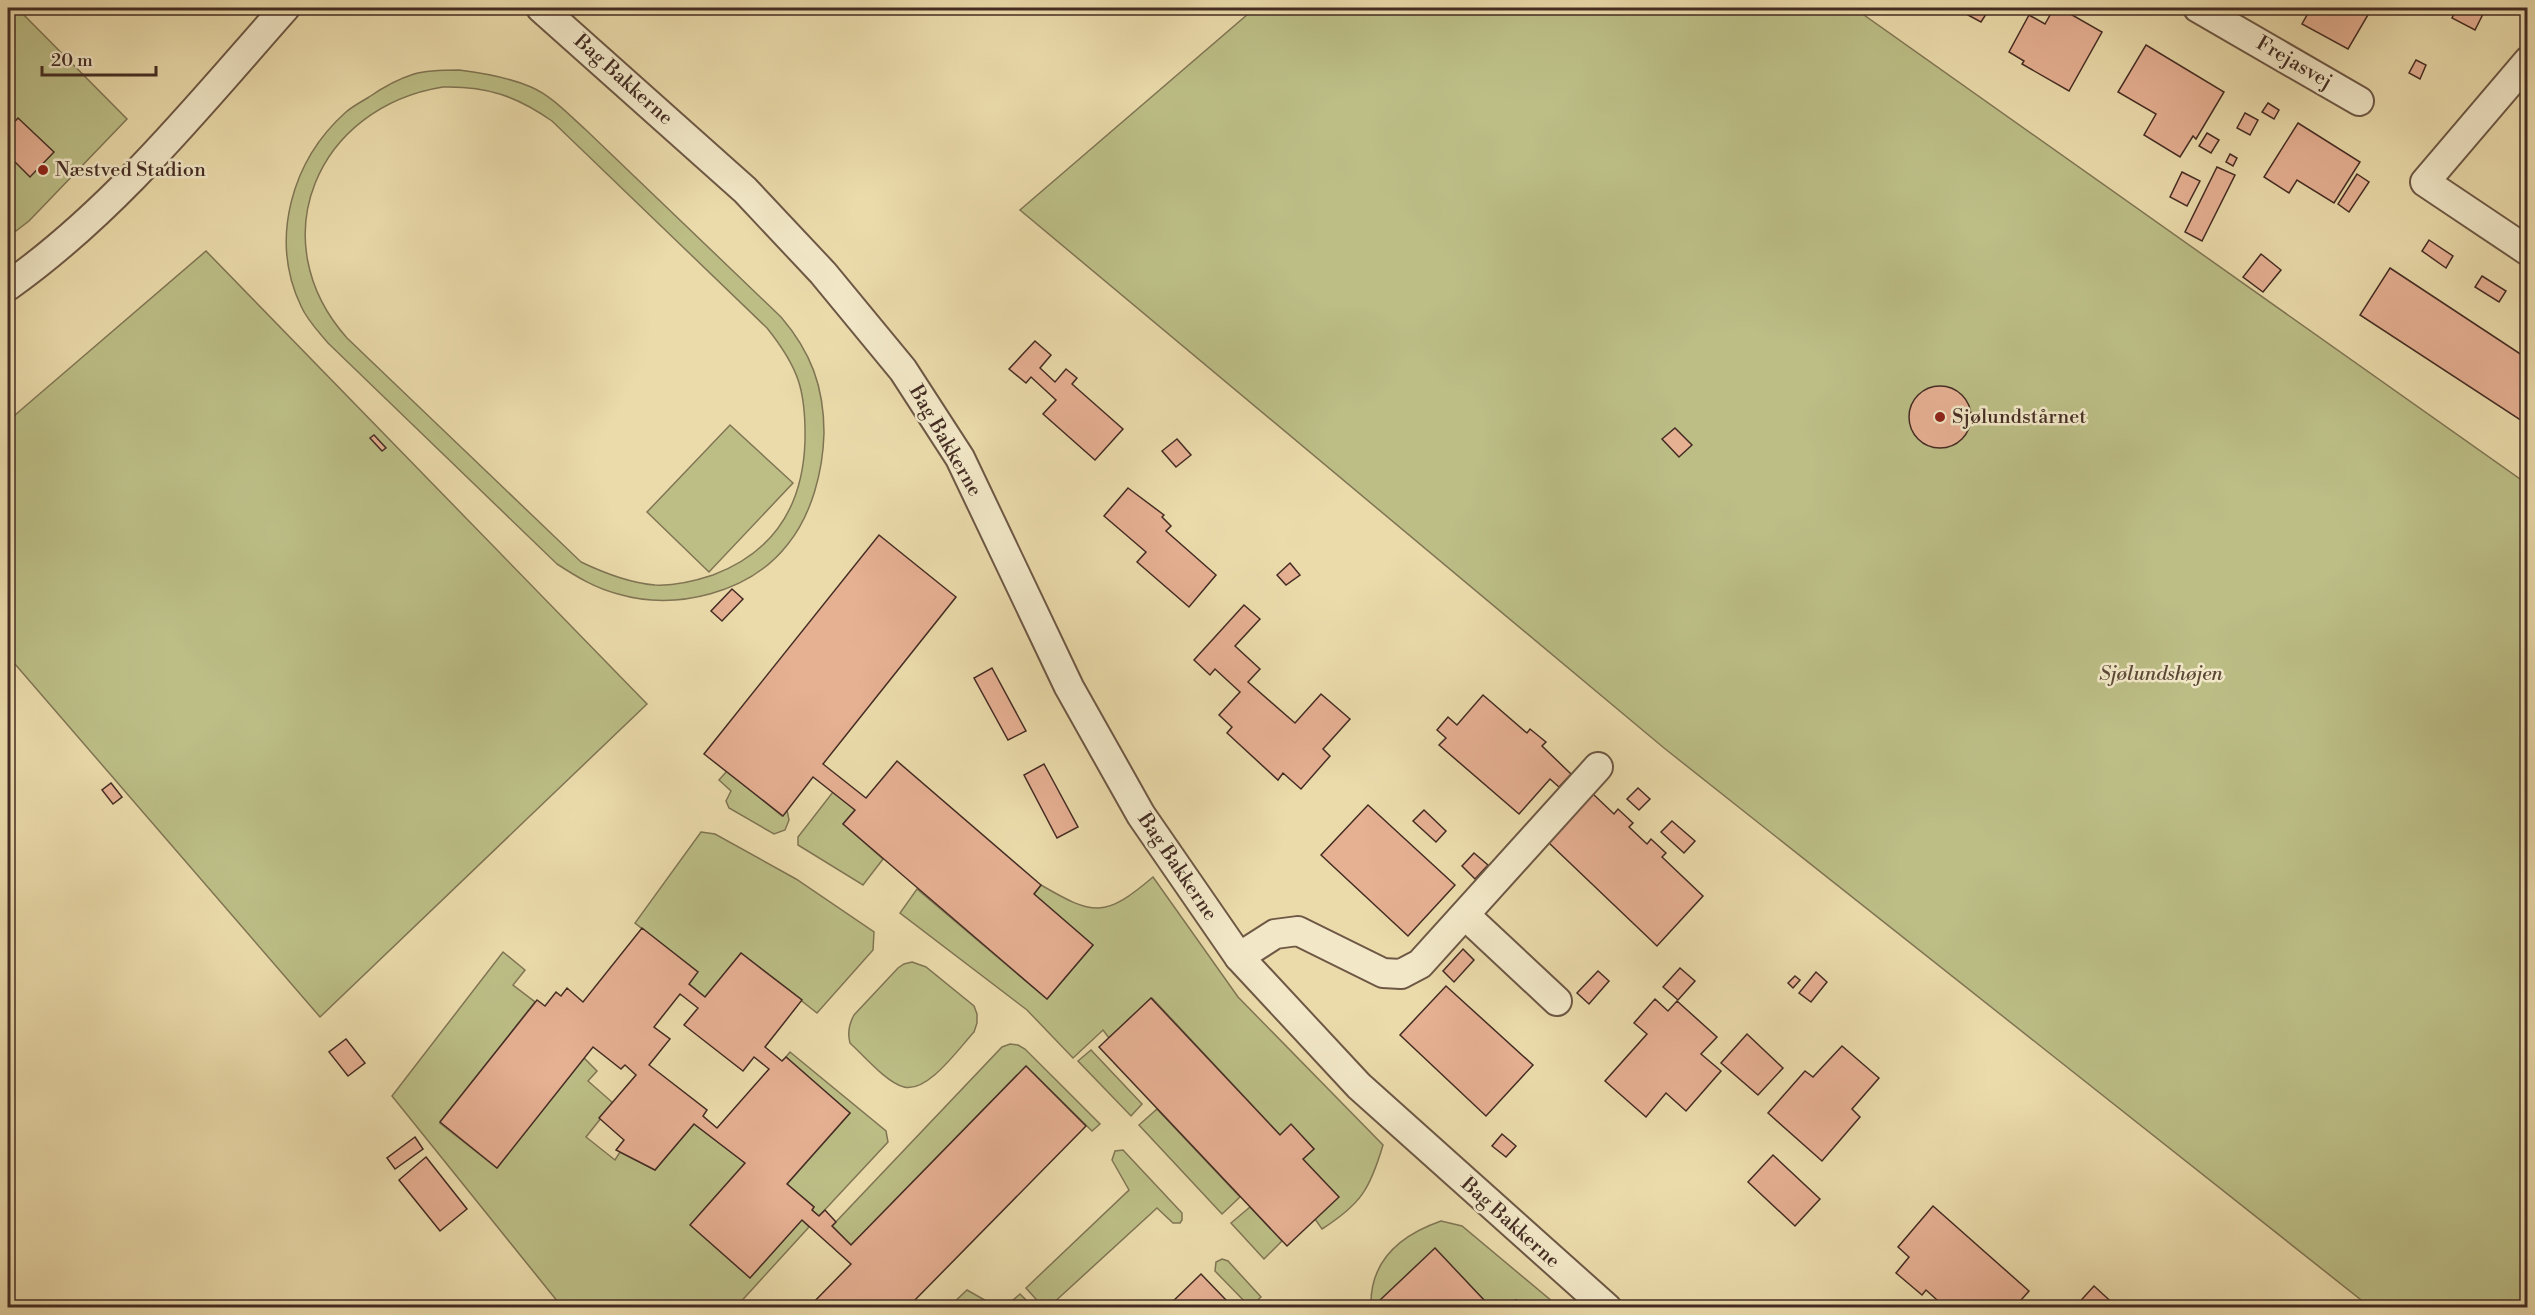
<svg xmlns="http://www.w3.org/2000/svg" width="2535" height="1315" font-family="'Libre Bodoni',serif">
<rect width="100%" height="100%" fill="#ebdbab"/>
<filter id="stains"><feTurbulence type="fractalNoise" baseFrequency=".00333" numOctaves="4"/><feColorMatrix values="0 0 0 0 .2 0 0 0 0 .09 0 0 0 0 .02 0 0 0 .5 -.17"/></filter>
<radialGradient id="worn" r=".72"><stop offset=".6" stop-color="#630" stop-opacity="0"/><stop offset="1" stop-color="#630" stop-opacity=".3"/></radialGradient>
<g fill="#bcbe86" stroke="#807554" stroke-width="1.5" fill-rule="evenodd">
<path d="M8 8H17L127 119 29 221 8 237Z"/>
<path d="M1255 8H1854L2527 484V1307H2370L1664 748 1020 210Z"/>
<path d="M459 70C483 73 508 77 531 87 552 96 569 115 586 130L781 317C811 352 824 387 824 433 823 471 812 514 788 544 750 593 676 611 618 594 595 588 577 577 557 564L328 343C318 331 307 320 301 306 269 239 292 160 346 112 353 106 361 102 369 97 382 88 398 79 414 74 428 70 444 70 459 70ZM443 87C487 86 516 96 552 121L767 328C799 368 806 391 805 441 803 505 774 552 713 575 695 581 674 586 655 585 629 583 604 573 581 562L347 338C260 240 317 107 443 87Z"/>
<path d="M206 251 647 704 320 1017 8 656V421Z"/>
<path d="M730 425 793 483 709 572 647 512Z"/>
<path d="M727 771 782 816 787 810 789 820 785 830 774 834 729 808 726 801 731 791 719 780Z"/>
<path d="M833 792 855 810 843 824 883 859 863 885 798 845V837Z"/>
<path d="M701 832 715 834 796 879 874 932 873 950 817 1013 741 953 705 997 689 984 697 972 635 923Z"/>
<path d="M1153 877 1238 997 1383 1145C1370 1189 1361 1204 1322 1229L1315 1219 1303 1159 1314 1149 1291 1125 1280 1135 1152 998 1109 1038 1103 1030 1073 1058 1027 1010 900 913 917 889 1047 999 1093 945 1034 894 1041 885C1094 916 1105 918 1153 877Z"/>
<path d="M503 952 525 970 513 985 535 1002 440 1123 497 1168 584 1058 597 1071 588 1081 613 1103 586 1137 615 1160 620 1152 655 1170 694 1124 745 1163 809 1227 736 1307H562L392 1096Z"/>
<path d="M912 962 926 967 974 1006 977 1014V1023L974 1032C959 1048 928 1093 904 1087 887 1083 863 1055 850 1043 847 1032 849 1024 854 1015L898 968 904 964Z"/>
<path d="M1010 1044 1018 1045 1025 1049 1100 1124 1092 1131 1026 1066 851 1245 832 1226 1002 1047Z"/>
<path d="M1091 1050 1142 1104 1131 1116 1078 1061Z"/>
<path d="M790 1052 886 1131 888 1142 819 1216 812 1210 814 1207 787 1184 850 1113 786 1057Z"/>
<path d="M1157 1109 1240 1197 1222 1214 1139 1125Z"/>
<path d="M1123 1150 1182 1213V1220L1180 1223H1173L1157 1208 1050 1306 1051 1307H1043L1026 1288 1129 1190 1112 1160 1115 1151Z"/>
<path d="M1250 1207 1282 1241 1264 1259 1231 1223Z"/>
<path d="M1441 1221 1462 1226 1559 1307H1523L1516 1300 1508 1307H1477L1484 1300 1435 1249 1385 1307 1371 1308C1369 1261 1401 1235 1441 1221Z"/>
<path d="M1222 1259 1228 1261 1261 1297 1250 1307 1215 1271 1216 1262Z"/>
<path d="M967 1290 997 1307H949Z"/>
<path d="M1020 1294 1029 1303 1024 1307H1005Z"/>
</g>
<g fill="#e6b093" stroke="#442c23" stroke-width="1.5" fill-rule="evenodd">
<path d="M1955 8H1990L1981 22Z"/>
<path d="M2054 8H2060L2102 32 2069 91 2022 64 2024 61 2009 52 2029 15 2045 24Z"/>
<path d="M2311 8H2372L2348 49 2302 24Z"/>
<path d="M2457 8H2486L2475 30 2452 18Z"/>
<path d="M2146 45 2224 92 2196 139 2193 136 2180 157 2144 135 2156 114 2118 92Z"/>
<path d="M2416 60 2426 65 2420 79 2409 73Z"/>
<path d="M2268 103 2279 110 2274 119 2262 112Z"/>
<path d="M2245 113 2258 120 2250 135 2237 128Z"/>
<path d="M18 118 54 152 30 177 8 155V129Z"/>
<path d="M2298 123 2360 162 2334 203 2297 180 2289 193 2264 177Z"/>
<path d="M2207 133 2219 140 2211 153 2199 146Z"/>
<path d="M2230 154 2237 158 2233 166 2226 162Z"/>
<path d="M2217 167 2235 175 2202 241 2185 232Z"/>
<path d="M2182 172 2200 181 2187 206 2170 197Z"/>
<path d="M2357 174 2369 182 2349 212 2338 204Z"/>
<path d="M2429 240 2453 256 2446 268 2422 251Z"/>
<path d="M2261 254 2281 270 2263 292 2243 277Z"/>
<path d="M2390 268 2528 359V412L2522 421 2360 315Z"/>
<path d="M2482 276 2506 291 2499 302 2475 287Z"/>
<path d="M1035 341 1051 355 1040 368 1055 382 1066 369 1077 378 1072 384 1123 429 1095 460 1043 414 1056 400 1031 377 1026 383 1009 369Z"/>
<circle cx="1940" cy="417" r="31"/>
<path d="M1675 428 1692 445 1679 457 1662 439Z"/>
<path d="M374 435 386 448 382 451 370 438Z"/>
<path d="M1177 439 1191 455 1176 467 1162 451Z"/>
<path d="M1128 488 1164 515 1162 517 1171 526 1166 531 1216 575 1189 607 1137 562 1146 552 1104 516Z"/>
<path d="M879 535 956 597 823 764 866 798 897 761 1041 885 1034 894 1093 945 1047 999 843 824 855 810 813 777 783 816 704 754Z"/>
<path d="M1290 563 1300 575 1286 585 1277 575Z"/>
<path d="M732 589 743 599 722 621 711 611Z"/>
<path d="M1244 605 1260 619 1235 646 1260 669 1248 682 1295 723 1321 694 1350 719 1323 749 1330 756 1301 789 1283 773 1278 780 1227 733 1232 727 1219 715 1240 692 1215 669 1210 675 1194 660Z"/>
<path d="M992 668 1026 731 1008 740 974 678Z"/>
<path d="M1483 695 1527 733 1530 729 1546 742 1542 746 1571 774 1559 787 1550 779 1519 814 1439 745 1446 738 1437 730 1448 717 1457 725Z"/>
<path d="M1044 764 1078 827 1057 838 1024 775Z"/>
<path d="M111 783 122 797 113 804 102 790Z"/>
<path d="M1638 788 1650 799 1639 810 1627 799Z"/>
<path d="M1593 794 1614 814 1618 809 1633 823 1629 827 1647 844 1651 839 1666 853 1662 857 1703 896 1657 946 1549 843Z"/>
<path d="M1368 805 1455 885 1408 936 1321 855Z"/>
<path d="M1424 810 1446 831 1436 842 1413 821Z"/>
<path d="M1672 821 1695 841 1684 853 1661 832Z"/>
<path d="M1474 853 1488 865 1475 879 1462 866Z"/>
<path d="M642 928 698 972 689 984 705 997 741 953 802 1000 765 1047 782 1061 786 1057 850 1113 787 1184 814 1207 812 1210 819 1216 825 1210 836 1222 832 1226 851 1245 1026 1066 1086 1126 913 1302 918 1308H808L851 1264 802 1220 750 1278 690 1225 745 1163 694 1124 655 1170 616 1150 624 1140 599 1118 636 1075 625 1065 621 1069 593 1047 497 1168 440 1122 537 1000 545 1006 556 992 561 996 567 988 583 1002ZM680 994 698 1008 684 1025 743 1071 754 1057 769 1069 717 1128 703 1116 707 1110 649 1065 670 1039 654 1027Z"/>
<path d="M1463 949 1474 960 1454 982 1443 971Z"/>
<path d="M1680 968 1695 981 1678 1000 1663 987Z"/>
<path d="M1598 971 1609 981 1589 1004 1577 993Z"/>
<path d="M1816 972 1827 982 1811 1002 1799 993Z"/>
<path d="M1795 976 1800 980 1793 988 1788 983Z"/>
<path d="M1446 986 1533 1065 1486 1116 1400 1035Z"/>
<path d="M1151 998 1280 1135 1291 1124 1314 1149 1303 1159 1339 1197 1287 1246 1099 1047Z"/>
<path d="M1655 999 1668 1011 1677 1001 1717 1037 1701 1054 1721 1071 1686 1111 1666 1093 1646 1117 1605 1081 1647 1034 1634 1023Z"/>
<path d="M1747 1034 1783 1068 1758 1095 1721 1063Z"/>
<path d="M346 1039 365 1063 348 1076 329 1052Z"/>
<path d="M1842 1046 1879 1078 1852 1109 1860 1117 1822 1161 1768 1113 1805 1071 1813 1077Z"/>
<path d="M1502 1134 1516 1146 1506 1157 1492 1146Z"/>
<path d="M415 1137 423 1149 395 1169 387 1158Z"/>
<path d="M1773 1155 1820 1199 1795 1226 1748 1182Z"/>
<path d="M426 1157 467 1209 440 1231 399 1180Z"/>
<path d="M1933 1206 2029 1291 2014 1308H1967L1961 1302 1956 1308H1946L1926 1290 1922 1295 1896 1273 1909 1257 1898 1247Z"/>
<path d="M1435 1248 1484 1300 1477 1308H1385L1379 1301Z"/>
<path d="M1201 1274 1226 1300 1219 1308H1166Z"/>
<path d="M2094 1286 2118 1308H2074Z"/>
<path d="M8 1293 18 1308H8Z"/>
<path d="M1516 1300 1523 1308H1508Z"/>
</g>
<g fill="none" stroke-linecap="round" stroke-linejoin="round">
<g stroke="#6e5845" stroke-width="32">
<g id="minor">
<path d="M541 8 745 190 823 273 903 370 960 458 1069 687 1141 815 1239 957 1359 1086 1607 1308"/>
<path d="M2198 8 2359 101"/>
<path d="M2528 61 2425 182 2528 251"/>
<path d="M8 286C115 210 199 105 285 8"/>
<path d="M1465 915 1557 1001"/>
<path d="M1239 957 1275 934 1298 931 1383 973 1401 974 1420 964 1598 767"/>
</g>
</g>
<use href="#minor" stroke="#f2e8c8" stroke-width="28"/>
</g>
<g fill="#8f2418" stroke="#f2e8c8" stroke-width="2">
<circle cx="43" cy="170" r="6"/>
<circle cx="1940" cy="417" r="6"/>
</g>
<g text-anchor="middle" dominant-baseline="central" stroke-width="5" stroke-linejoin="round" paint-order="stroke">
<g font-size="20" fill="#442c23" stroke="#f2e8c8">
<text transform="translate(2294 63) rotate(30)">Frejasvej</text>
<text transform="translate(623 80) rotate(42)">Bag Bakkerne</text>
<text transform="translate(945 441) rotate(60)">Bag Bakkerne</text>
<text transform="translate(1177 867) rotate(56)">Bag Bakkerne</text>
<text transform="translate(1510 1223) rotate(42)">Bag Bakkerne</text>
</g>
<g font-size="20" fill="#442c23" stroke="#f2e8c8" text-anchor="start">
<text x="55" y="170">Næstved Stadion</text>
<text x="1952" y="417">Sjølundstårnet</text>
</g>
<g font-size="20" font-style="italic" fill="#5c4937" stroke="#f2e8c8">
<text x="2161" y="674">Sjølundshøjen</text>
</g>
</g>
<rect width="2535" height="1315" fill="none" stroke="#ebdbab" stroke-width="30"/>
<rect x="9" y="9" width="2517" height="1297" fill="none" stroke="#442c23" stroke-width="3"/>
<rect x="15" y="15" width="2505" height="1285" fill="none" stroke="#442c23" stroke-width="1.5"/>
<path d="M42 66v9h114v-9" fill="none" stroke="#442c23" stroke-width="3"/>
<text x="51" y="66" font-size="18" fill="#442c23" stroke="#f2e8c8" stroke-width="4.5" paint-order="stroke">20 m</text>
<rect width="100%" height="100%" filter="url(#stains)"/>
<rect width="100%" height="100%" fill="url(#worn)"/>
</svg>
